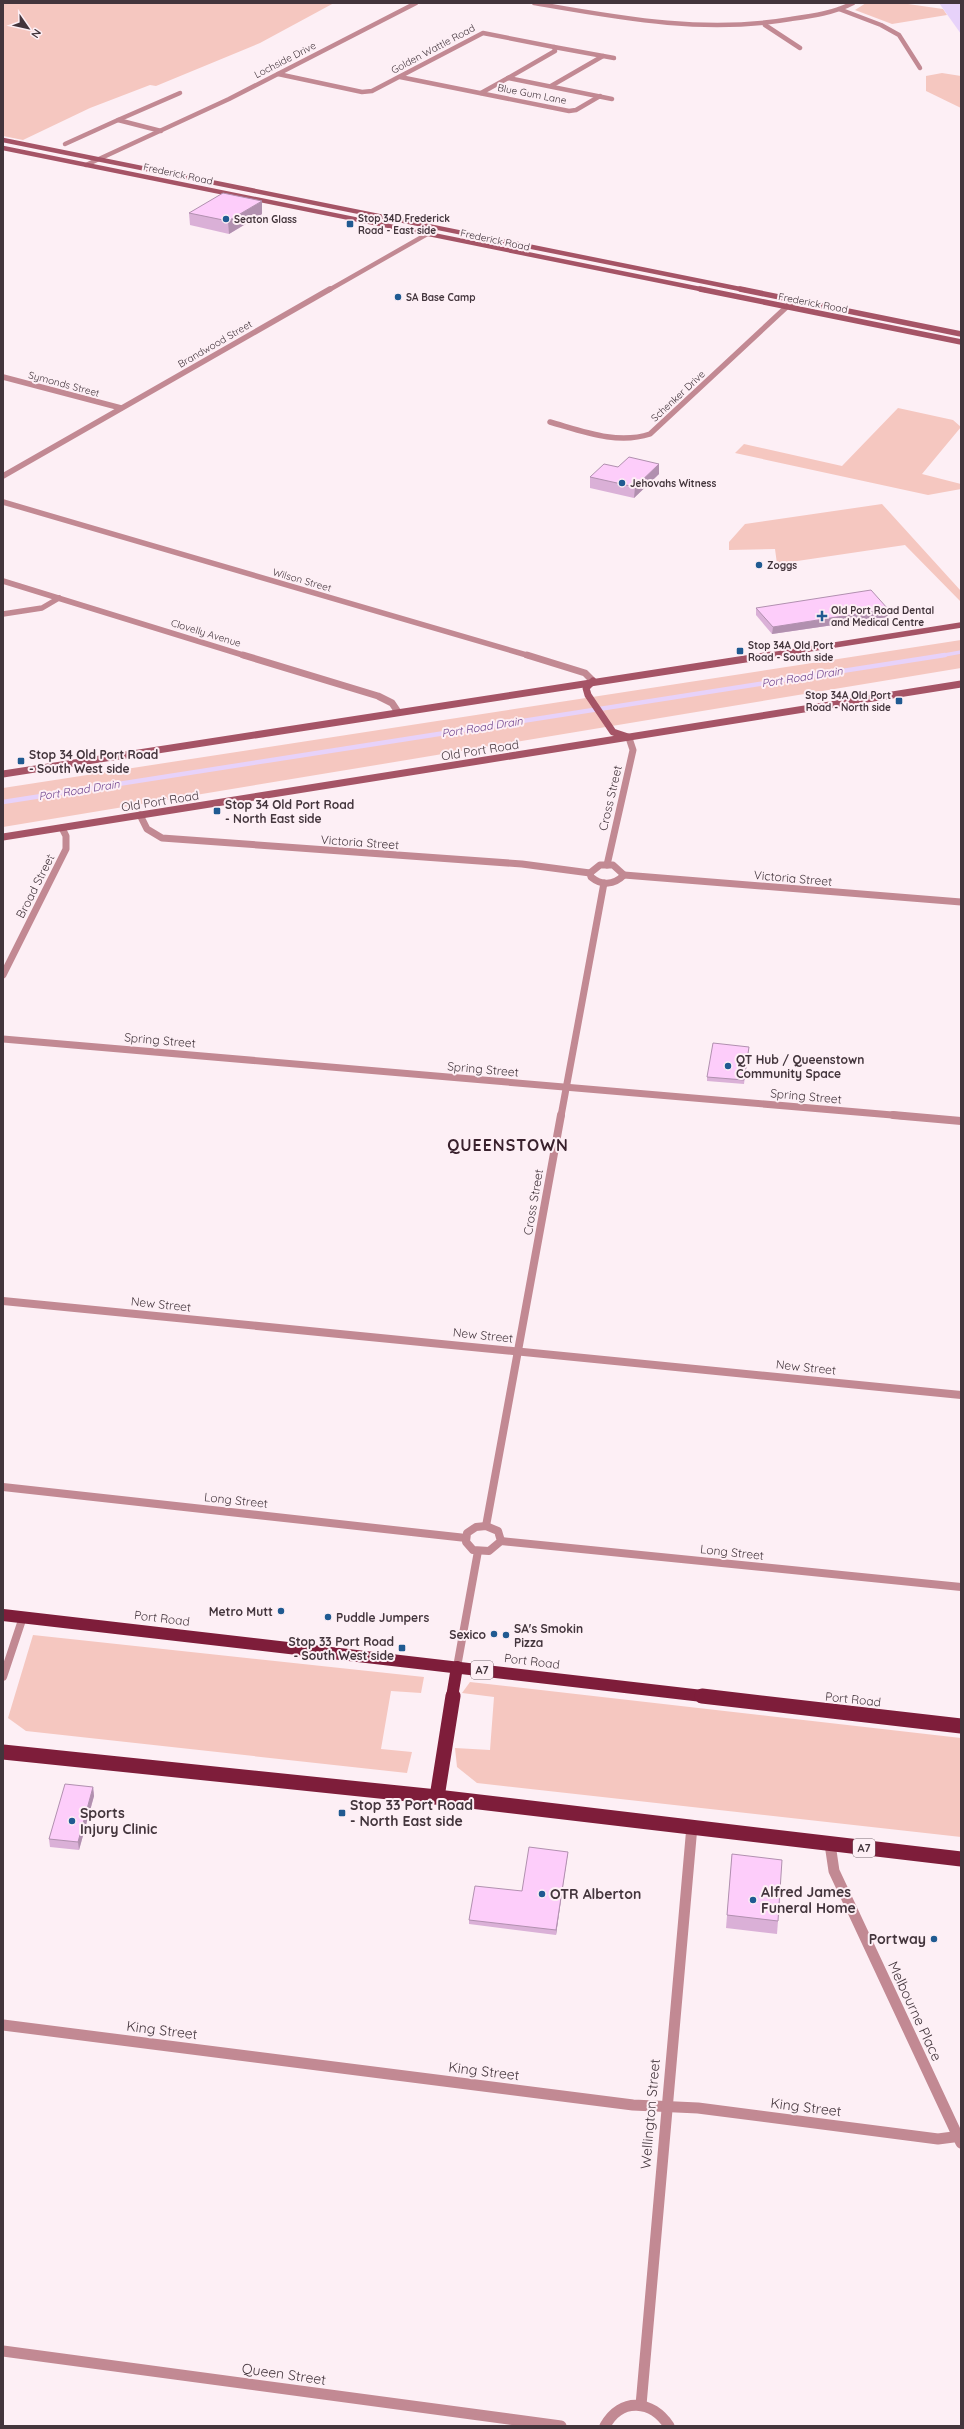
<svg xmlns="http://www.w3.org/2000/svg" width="964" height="2429" font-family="Quicksand,sans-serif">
<rect width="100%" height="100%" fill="#fdeff5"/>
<g fill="#f5c7c0">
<path d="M3 3H334L260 43 156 86 150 85 90 108 23 140 3 136Z"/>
<path d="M866 3H901L943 9 947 15 892 24 855 10Z"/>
<path d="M942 73 961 76V108L926 91V76Z"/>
<path d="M898 408 953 420 961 427 922 474 961 484V489L928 495 735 453 744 444 842 466Z"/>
<path d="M882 504 961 591V602L905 545 777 564 775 549 729 550V542L745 524Z"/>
<path d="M961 640V668L3 827V788Z"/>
<path d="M33 1635 424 1677 421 1693 391 1691 381 1749 412 1752 407 1773 26 1731 8 1718Z"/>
<path d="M470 1682 961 1738V1837L477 1783 457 1767 455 1748 490 1750 494 1697 462 1693Z"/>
</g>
<path fill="#e7d2fa" d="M939 3H961V34Z"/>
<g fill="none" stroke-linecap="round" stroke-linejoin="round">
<path stroke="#e7d2fa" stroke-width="3.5" d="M939 656 961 652"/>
<path stroke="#e7d2fa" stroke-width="4.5" d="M3 802 945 655"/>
<g stroke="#c28993" stroke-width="4.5">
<path d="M534 3C620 18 704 34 791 19 812 16 834 13 853 3"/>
<path d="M839 9 881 25 899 35 920 68"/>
<path d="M765 25 800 48"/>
<path d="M554 47 614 58"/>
<path d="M278 74 362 92 372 91 483 33 554 47 555 51 508 78 612 99"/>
<path d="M400 77 569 111 576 110 600 96"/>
<path d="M551 86 603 56"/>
<path d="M481 93 508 78"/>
<path d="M118 120 180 93"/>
<path d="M65 144 118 120 161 131"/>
<path d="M329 290 436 229"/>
</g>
<g stroke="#c28993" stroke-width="5.5">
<path d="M3 377 121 408"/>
<path d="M550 422C582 431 617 445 650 434L793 301"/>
<path d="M3 476 330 289"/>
<path d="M3 502 530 656"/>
<path d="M3 581 246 656"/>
<path d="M3 614 42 608 59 598"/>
</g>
<g stroke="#c28993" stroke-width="7">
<path d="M243 655 378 696 392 703 398 712"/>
<path d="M527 655 585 673 593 681"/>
<path d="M140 815 147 829 162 838 522 864 590 873"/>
<path d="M600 865H613L624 875C614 885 602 886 591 877L590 873Z"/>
<path d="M607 865 633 750 629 738"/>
<path d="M624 875 961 902"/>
<path d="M3 975 66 849V836L62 828"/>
<path d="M3 1039 904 1116"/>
<path d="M561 1116 604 883"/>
</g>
<g stroke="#c28993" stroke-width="8">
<path d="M893 1115 961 1121"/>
<path d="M3 1301 961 1395"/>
<path d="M3 1487 466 1538"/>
<path d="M486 1526 561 1115"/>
<path d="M486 1526 498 1531 501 1541 489 1551 473 1550 466 1542 467 1533 476 1527Z"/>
<path d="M501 1541 961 1587"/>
<path d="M457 1667 478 1551"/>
<path d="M3 1677 23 1617"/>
</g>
<g stroke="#c28993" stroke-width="11">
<path d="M830 1844 834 1871 961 2143"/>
<path d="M3 2025 633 2105 698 2108 938 2139 961 2136"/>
<path d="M3 2351 561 2426"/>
<path d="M641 2405 692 1826"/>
<path d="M605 2426C621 2397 652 2400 669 2426"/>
</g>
<path stroke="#c28993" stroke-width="4.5" d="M86 165 229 99 416 3"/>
<g stroke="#a55466" stroke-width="4.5">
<path d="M3 140 745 290"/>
<path d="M3 148 705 290"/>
</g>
<g stroke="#a55466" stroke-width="5.5">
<path d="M700 289 961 342"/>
<path d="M740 289 961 334"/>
<path d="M765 656 961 625"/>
</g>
<g stroke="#a55466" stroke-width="7">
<path d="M593 681 586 688 588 695 613 732 628 737"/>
<path d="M3 774 771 655"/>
<path d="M3 837 961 684"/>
</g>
<g stroke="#7e1d3a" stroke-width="12">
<path d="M3 1615 711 1697"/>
<path d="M452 1697 457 1667"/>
</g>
<g stroke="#7e1d3a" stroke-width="15">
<path d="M702 1696 961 1726"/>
<path d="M3 1752 437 1797 961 1859"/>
<path d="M437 1797 453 1696"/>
</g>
</g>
<g fill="#dab0d7">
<path d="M189 213 262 214 229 234 190 225Z"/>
<path d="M659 464V474L634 498 590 488V477L618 467Z"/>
<path d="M756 608 888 609V617L772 634 756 615Z"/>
<path d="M749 1047 744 1084 707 1081V1077Z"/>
<path d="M93 1787 94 1796 79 1850 50 1847 49 1839Z"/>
<path d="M568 1852 556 1935 469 1924V1920L522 1891Z"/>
<path d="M732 1854 778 1921 777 1934 726 1928Z"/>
</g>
<g fill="#b190af">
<path d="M262 201V214L229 234 228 221Z"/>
<path d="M659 464V474L634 498 635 487Z"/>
<path d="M888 609V617L772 634 773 627Z"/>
<path d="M93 1787 94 1796 79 1850 78 1842Z"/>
<path d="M568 1852 567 1856 556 1935V1930Z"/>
</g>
<g fill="#fdcdfa" stroke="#b190af">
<path d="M223 193 262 201 228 221 189 213Z"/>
<path d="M629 457 659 464 635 487 590 477 604 464 618 467Z"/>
<path d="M871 590 888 609 773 627 756 608Z"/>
<path d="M713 1043 749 1047 744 1080 707 1077Z"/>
<path d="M65 1784 93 1787 78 1842 49 1839Z"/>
<path d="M529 1847 568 1852 556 1930 469 1920 475 1886 522 1891Z"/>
<path d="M732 1854 782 1860 778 1921 727 1915Z"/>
</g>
<g fill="#205a91" stroke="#fdeff5" stroke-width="1.5">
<circle cx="226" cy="219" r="4"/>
<rect x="346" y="220" width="8" height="8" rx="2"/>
<circle cx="398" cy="297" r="4"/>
<circle cx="622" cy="483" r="4"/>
<circle cx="759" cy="565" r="4"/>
<path d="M820 610h4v4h4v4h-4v4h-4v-4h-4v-4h4z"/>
<rect x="736" y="647" width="8" height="8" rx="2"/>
<rect x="895" y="697" width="8" height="8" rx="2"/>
<rect x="17" y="757" width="8" height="8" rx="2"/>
<rect x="213" y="807" width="8" height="8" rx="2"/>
<circle cx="728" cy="1066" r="4"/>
<circle cx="281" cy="1611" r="4"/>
<circle cx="328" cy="1617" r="4"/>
<circle cx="494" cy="1634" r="4"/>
<circle cx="506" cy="1635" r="4"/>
<rect x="398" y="1644" width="8" height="8" rx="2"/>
<rect x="338" y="1809" width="8" height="8" rx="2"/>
<circle cx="72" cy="1821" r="4"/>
<circle cx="542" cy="1894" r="4"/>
<circle cx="753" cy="1900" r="4"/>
<circle cx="934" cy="1939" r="4"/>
</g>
<g text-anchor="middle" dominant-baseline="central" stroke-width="4" stroke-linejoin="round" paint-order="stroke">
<g font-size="10" fill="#43353c" stroke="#fdeff5">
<text transform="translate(433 49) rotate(-28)">Golden Wattle Road</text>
<text transform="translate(285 60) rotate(-27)">Lochside Drive</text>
<text transform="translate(532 94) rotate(11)">Blue Gum Lane</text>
<text transform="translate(178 174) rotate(12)">Frederick Road</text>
<text transform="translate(495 240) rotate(12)">Frederick Road</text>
<text transform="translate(813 303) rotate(11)">Frederick Road</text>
<text transform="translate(215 344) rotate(-30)">Brandwood Street</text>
<text transform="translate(64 384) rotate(15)">Symonds Street</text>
<text transform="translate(678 396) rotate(-43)">Schenker Drive</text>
<text transform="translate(302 580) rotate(16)">Wilson Street</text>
<text transform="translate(206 633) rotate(17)">Clovelly Avenue</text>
</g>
<g font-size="10" font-weight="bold" fill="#43353c" stroke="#fdeff5" text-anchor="start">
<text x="358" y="218">Stop 34D Frederick<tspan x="358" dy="12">Road - East side</tspan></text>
<text x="234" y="219">Seaton Glass</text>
<text x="406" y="297">SA Base Camp</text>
<text x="630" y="483">Jehovahs Witness</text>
<text x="767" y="565">Zoggs</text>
<text x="831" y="610">Old Port Road Dental<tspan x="831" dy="12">and Medical Centre</tspan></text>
<text x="748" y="645">Stop 34A Old Port<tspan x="748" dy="12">Road - South side</tspan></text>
<text x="891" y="695" text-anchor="end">Stop 34A Old Port<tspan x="891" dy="12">Road - North side</tspan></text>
</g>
<g font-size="11" font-style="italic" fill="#693c8a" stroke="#fdeff5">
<text transform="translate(802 677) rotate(-9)">Port Road Drain</text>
<text transform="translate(482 727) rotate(-9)">Port Road Drain</text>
<text transform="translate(79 790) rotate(-9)">Port Road Drain</text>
</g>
<g fill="#fdeff5" stroke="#7b6d74" stroke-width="1">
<rect x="471" y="1661" width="22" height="18" rx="3"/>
<rect x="853" y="1839" width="22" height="18" rx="3"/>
</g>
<g font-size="11" font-weight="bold" fill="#43353c">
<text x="482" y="1670">A7</text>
<text x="864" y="1848">A7</text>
</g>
<g font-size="12" fill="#43353c" stroke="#fdeff5">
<text transform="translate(480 750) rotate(-9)">Old Port Road</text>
<text transform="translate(610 798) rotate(-77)">Cross Street</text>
<text transform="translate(160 801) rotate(-9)">Old Port Road</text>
<text transform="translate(360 842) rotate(4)">Victoria Street</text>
<text transform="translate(793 878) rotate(5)">Victoria Street</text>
<text transform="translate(35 886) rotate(-63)">Broad Street</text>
<text transform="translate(160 1040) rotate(5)">Spring Street</text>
<text transform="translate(483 1069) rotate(5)">Spring Street</text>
<text transform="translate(806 1096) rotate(5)">Spring Street</text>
<text transform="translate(533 1202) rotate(-80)">Cross Street</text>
<text transform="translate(161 1304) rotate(6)">New Street</text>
<text transform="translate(483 1335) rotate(6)">New Street</text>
<text transform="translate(806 1367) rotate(6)">New Street</text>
<text transform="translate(236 1500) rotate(6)">Long Street</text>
<text transform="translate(732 1552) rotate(6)">Long Street</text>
<text transform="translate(162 1618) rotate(7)">Port Road</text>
<text transform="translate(532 1661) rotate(7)">Port Road</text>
<text transform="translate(853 1699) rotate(6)">Port Road</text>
</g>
<g font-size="12" font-weight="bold" fill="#43353c" stroke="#fdeff5" text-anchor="start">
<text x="29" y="754">Stop 34 Old Port Road<tspan x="29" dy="14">- South West side</tspan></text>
<text x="225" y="804">Stop 34 Old Port Road<tspan x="225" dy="14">- North East side</tspan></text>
<text x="736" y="1059">QT Hub / Queenstown<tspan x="736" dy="14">Community Space</tspan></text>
<text x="273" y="1611" text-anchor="end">Metro Mutt</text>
<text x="336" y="1617">Puddle Jumpers</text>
<text x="514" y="1628">SA's Smokin<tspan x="514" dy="14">Pizza</tspan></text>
<text x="486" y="1634" text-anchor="end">Sexico</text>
<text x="394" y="1641" text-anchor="end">Stop 33 Port Road<tspan x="394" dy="14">- South West side</tspan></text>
</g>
<g font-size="14" font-weight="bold" fill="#43353c" stroke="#fdeff5" text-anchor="start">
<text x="350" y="1805">Stop 33 Port Road<tspan x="350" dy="16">- North East side</tspan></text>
<text x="80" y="1813">Sports<tspan x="80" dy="16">Injury Clinic</tspan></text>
<text x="761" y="1892">Alfred James<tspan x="761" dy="16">Funeral Home</tspan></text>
<text x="550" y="1894">OTR Alberton</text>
<text x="926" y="1939" text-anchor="end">Portway</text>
</g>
<g font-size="14" fill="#43353c" stroke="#fdeff5">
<text transform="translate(915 2011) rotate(65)">Melbourne Place</text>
<text transform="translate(162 2030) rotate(7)">King Street</text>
<text transform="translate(484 2071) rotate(7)">King Street</text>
<text transform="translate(806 2107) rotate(7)">King Street</text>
<text transform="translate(650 2114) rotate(-85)">Wellington Street</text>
<text transform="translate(284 2374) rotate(8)">Queen Street</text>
</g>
<g font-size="16" font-weight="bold" letter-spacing="1" fill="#39212d" stroke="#fdeff5">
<text x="508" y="1145">QUEENSTOWN</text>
</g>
</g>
<rect width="964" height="2429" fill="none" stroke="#43353c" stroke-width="8"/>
<g transform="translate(28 28) rotate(124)" stroke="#fdeff5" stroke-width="3" paint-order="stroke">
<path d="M0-3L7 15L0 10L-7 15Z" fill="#43353c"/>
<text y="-6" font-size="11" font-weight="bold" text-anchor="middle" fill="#43353c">N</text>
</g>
</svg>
